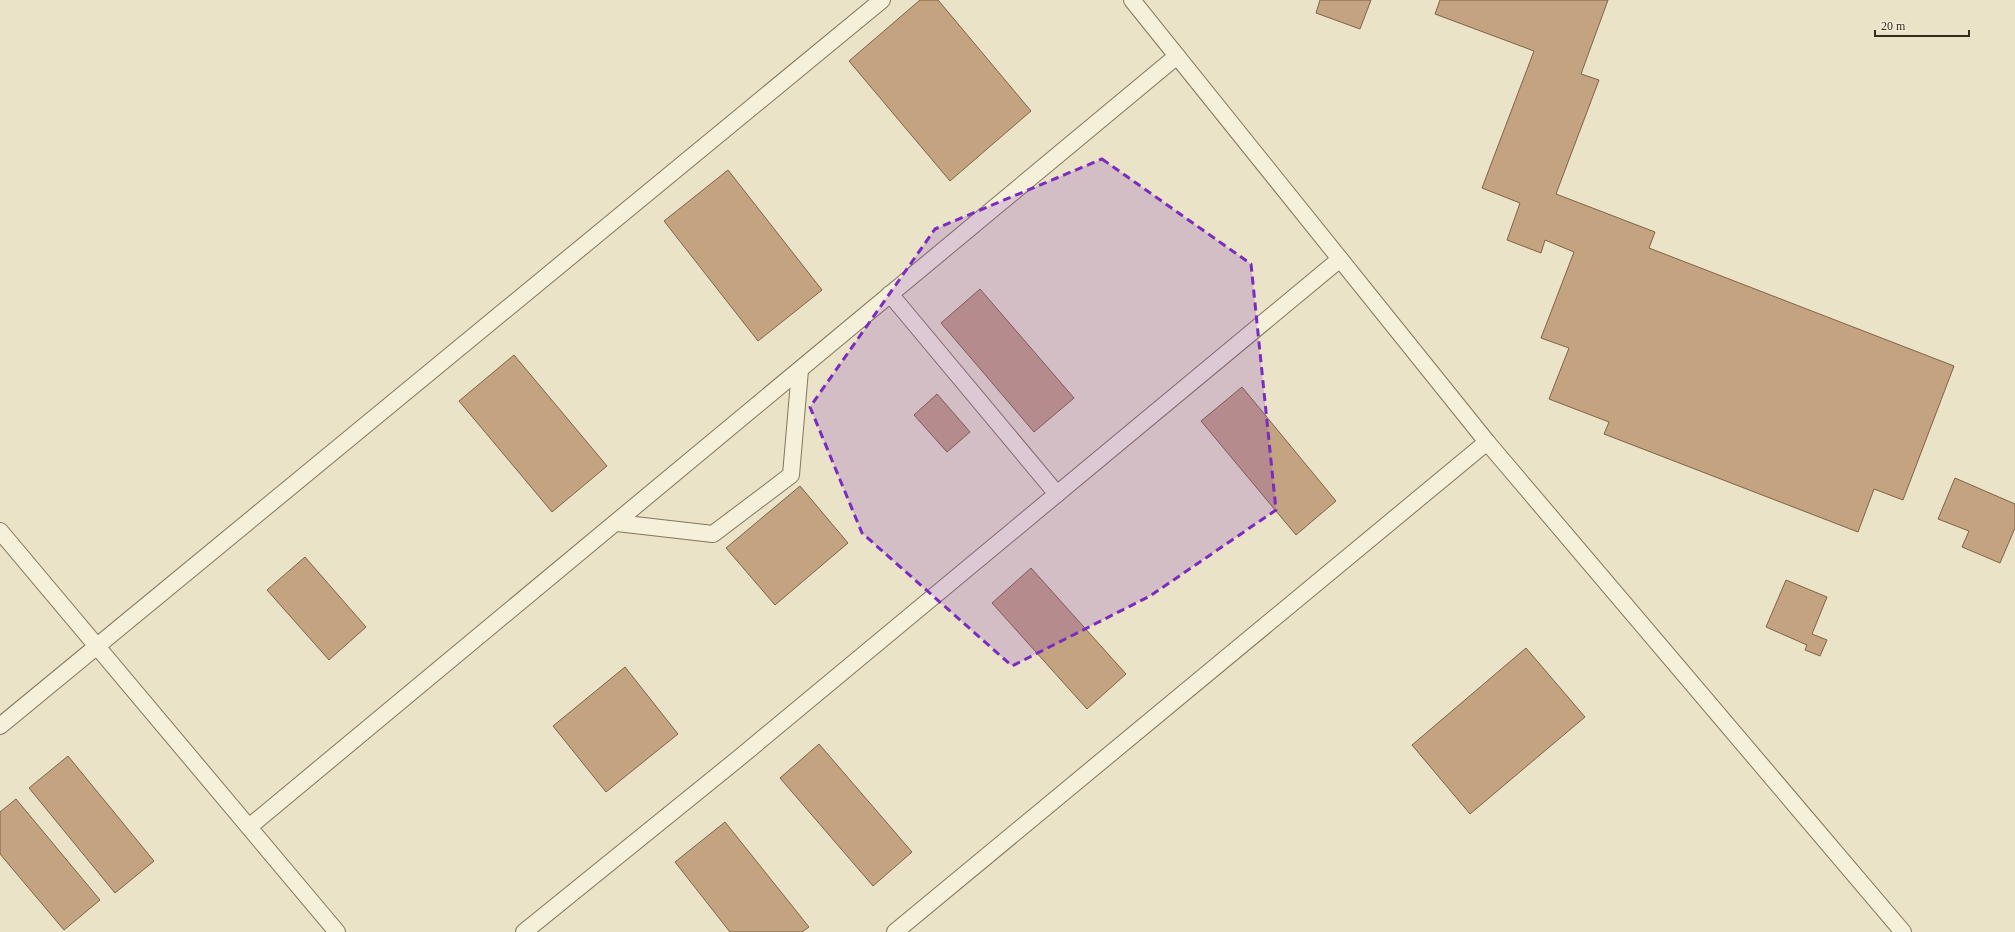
<svg xmlns="http://www.w3.org/2000/svg" width="2015" height="932" font-family="Georgia,serif">
<rect width="100%" height="100%" fill="#eae3c7"/>
<g fill="#c4a381" stroke="#806346">
<path d="M920 0H938L1031 111 950 181 849 61Z"/>
<path d="M1320 0H1371L1360 29 1316 13Z"/>
<path d="M1440 0H1608L1581 74 1599 80 1556 194 1655 232 1649 248 1954 366 1903 500 1874 489 1858 532 1604 434 1609 422 1549 399 1569 348 1541 338 1574 252 1545 240 1541 253 1507 240 1520 203 1482 188 1534 51 1435 14Z"/>
<path d="M728 170 822 290 758 341 664 221Z"/>
<path d="M980 289 1074 398 1034 432 941 323Z"/>
<path d="M514 355 607 466 552 512 459 401Z"/>
<path d="M1242 387 1336 501 1296 535 1201 421Z"/>
<path d="M937 394 970 432 947 452 914 415Z"/>
<path d="M1955 478 2015 504V528L2000 563 1962 547 1969 531 1938 519Z"/>
<path d="M800 486 848 543 775 605 726 548Z"/>
<path d="M305 557 366 627 329 660 267 590Z"/>
<path d="M1031 568 1126 674 1087 709 992 603Z"/>
<path d="M1786 580 1827 597 1812 634 1827 640 1820 656 1805 650 1807 645 1766 627Z"/>
<path d="M1526 648 1585 717 1470 814 1412 745Z"/>
<path d="M625 667 678 734 606 792 553 726Z"/>
<path d="M819 744 912 852 873 886 780 778Z"/>
<path d="M68 756 154 861 115 893 29 788Z"/>
<path d="M16 799 100 900 64 930 0 854V812Z"/>
<path d="M725 822 809 927 802 932H730L675 862Z"/>
</g>
<g fill="none" stroke-linecap="round" stroke-linejoin="round">
<g stroke="#83755e" stroke-width="18">
<g id="lane">
<path d="M890 294 1057 494"/>
<path d="M1487 442 1903 932"/>
<path d="M617 523 713 534 791 475 800 370"/>
<path d="M0 531 337 932"/>
<path d="M0 726 882 0"/>
<path d="M249 827 1177 56"/>
<path d="M524 932 739 758 1340 259"/>
<path d="M895 932 1487 442 1132 0"/>
</g>
</g>
<use href="#lane" stroke="#f5f0d9" stroke-width="16"/>
</g>
<path fill="#7b2cbf" fill-opacity="0.2" stroke="#7b2cbf" stroke-width="3" stroke-dasharray="8 5" stroke-linejoin="round" d="M1102 159 1251 264 1276 510 1150 596 1012 666 862 533 810 407 935 229Z"/>
<path d="M1875 30v6h94v-6" fill="none" stroke="#352c20" stroke-width="2"/>
<text x="1881" y="30" font-size="12" fill="#352c20" stroke="#f2ecd6" stroke-width="3" paint-order="stroke">20 m</text>
</svg>
